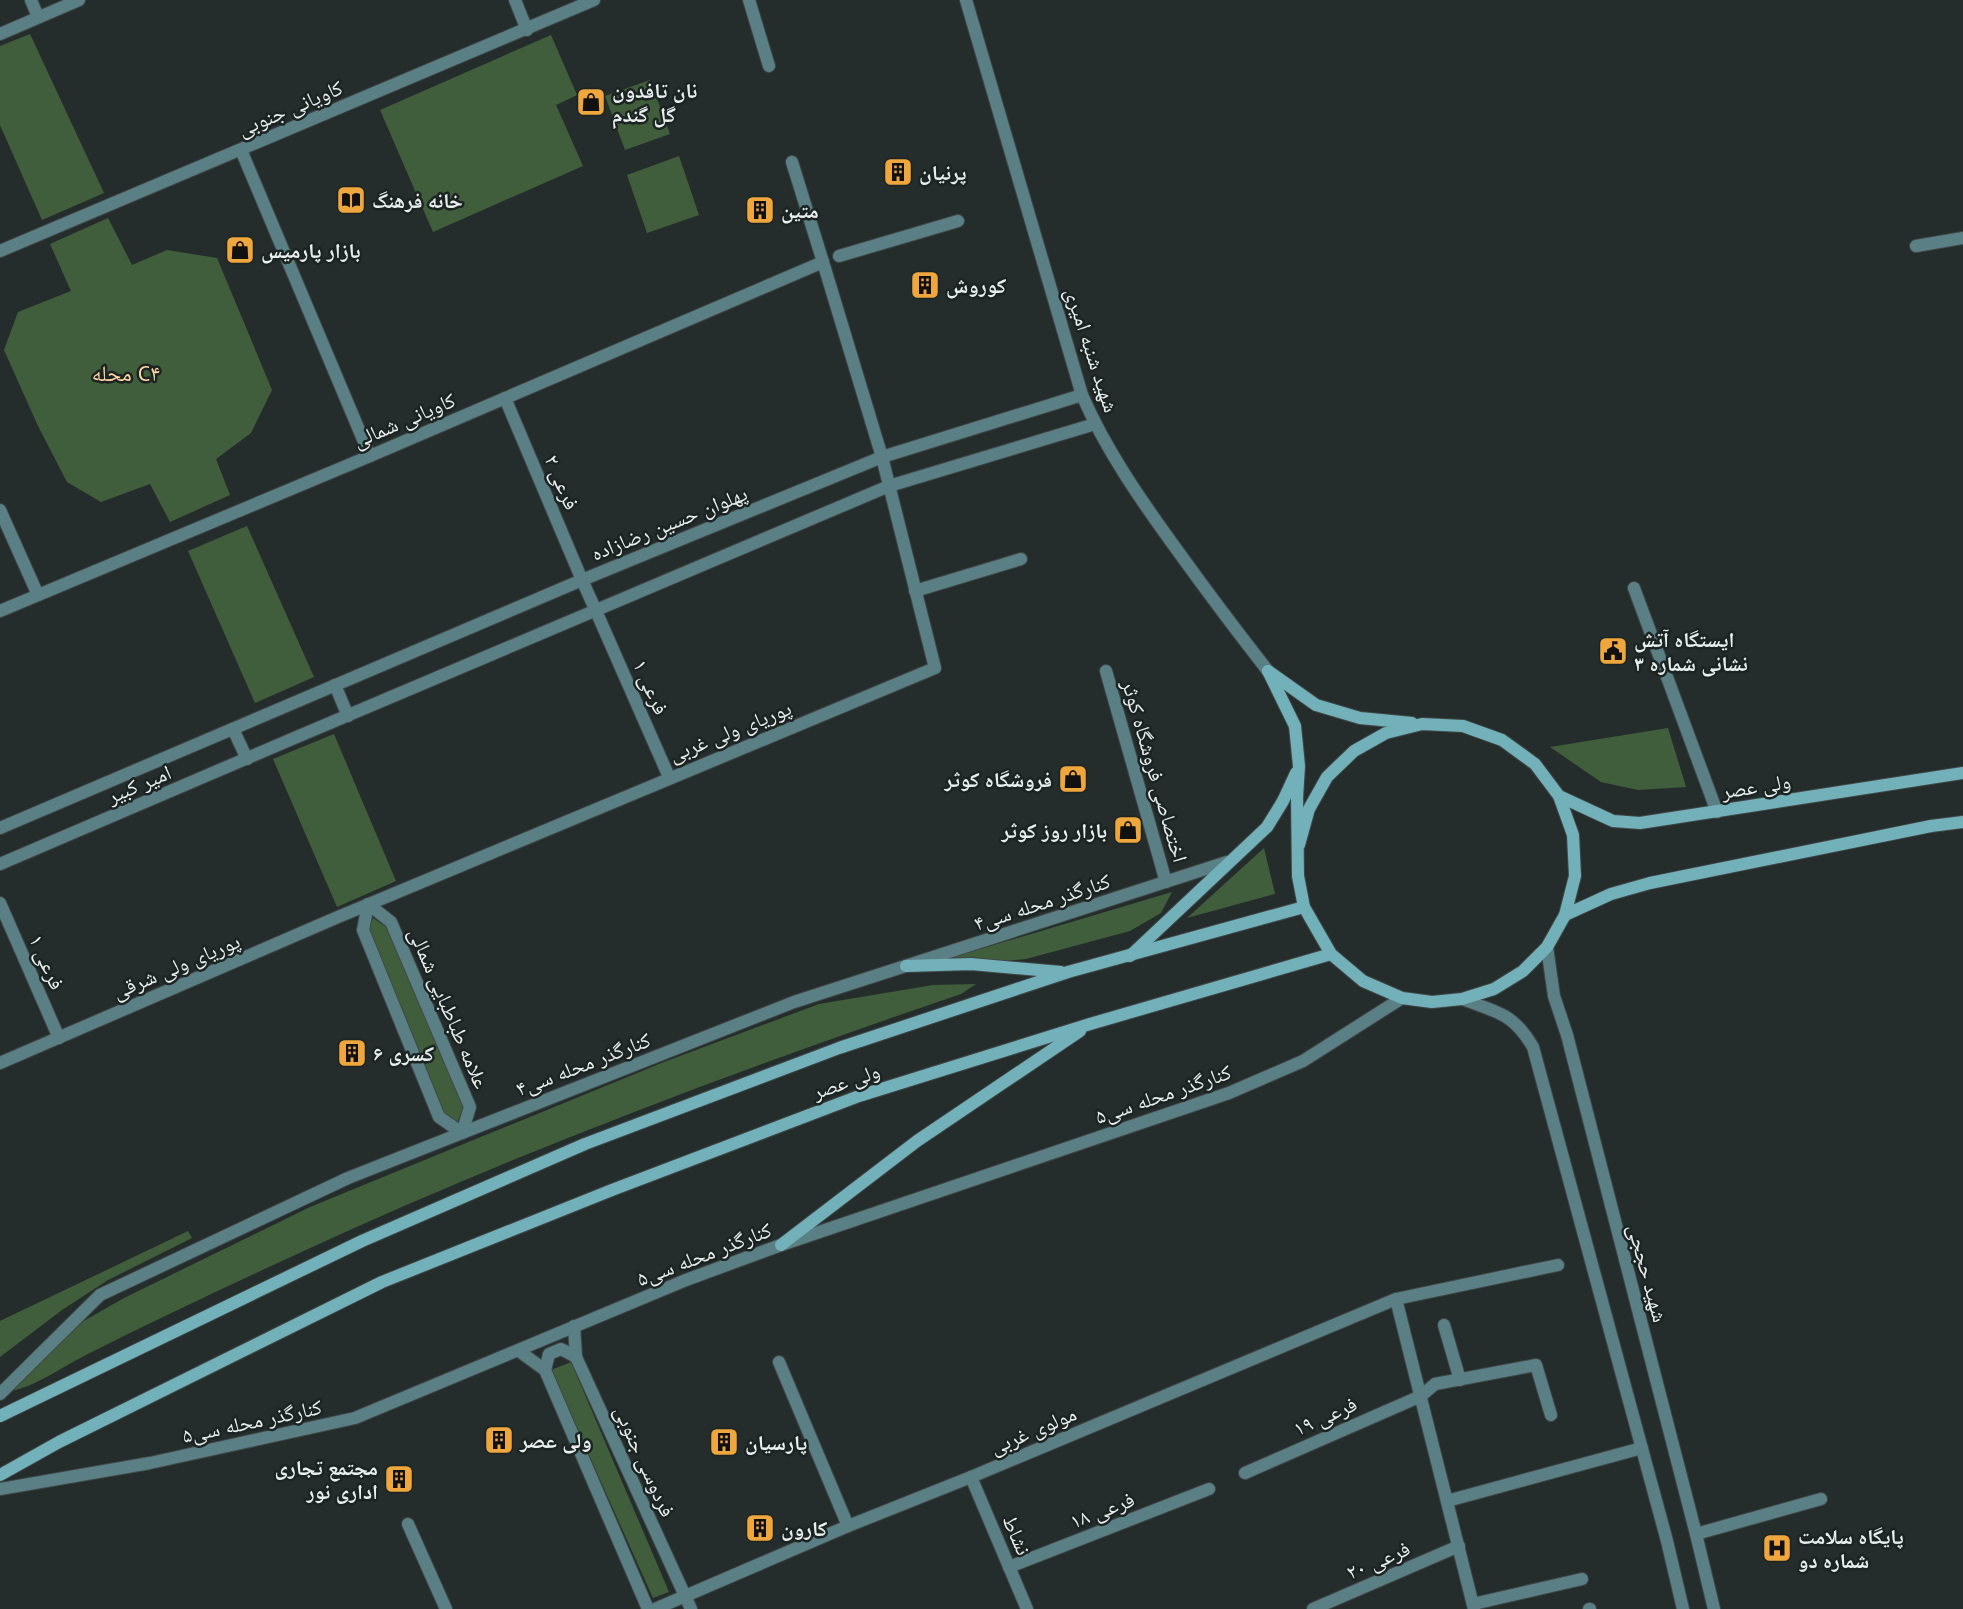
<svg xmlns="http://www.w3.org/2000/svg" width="1963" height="1609" font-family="'PT Sans','Noto Naskh Arabic',sans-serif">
<rect width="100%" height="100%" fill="#252d2c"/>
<g fill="#415e3c">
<path d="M30 34 104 193 42 220 0 125V46Z"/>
<path d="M551 35 577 95 556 105 583 166 433 232 380 110Z"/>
<path d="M650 80 670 134 625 150 605 96Z"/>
<path d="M679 156 699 215 647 233 627 175Z"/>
<path d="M108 218 132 265 167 250 217 258 272 390 251 433 216 459 230 495 170 522 150 484 101 502 67 482 38 426 4 350 18 312 71 291 50 244Z"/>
<path d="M247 526 314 677 255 703 188 551Z"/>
<path d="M1668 728 1686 787 1638 790 1601 782 1550 747Z"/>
<path d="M334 734 396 881 337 907 273 759Z"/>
<path d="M1264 848 1275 894 1187 918Z"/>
<path d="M1172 892 1161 913 1130 931 1026 959 951 966 940 961Z"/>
<path d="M373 918 389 929 464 1106 457 1123 443 1113 368 929Z"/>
<path d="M976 984 961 994C740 1069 521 1151 308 1249 234 1283 161 1317 88 1354 67 1364 30 1390 9 1391L82 1322 124 1298 310 1207 664 1062 819 1004 933 985Z"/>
<path d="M188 1231 192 1238 108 1280 62 1310 0 1357V1321Z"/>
<path d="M571 1362 669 1592 653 1598 551 1370Z"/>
</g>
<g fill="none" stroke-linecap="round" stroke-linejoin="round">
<g stroke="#404847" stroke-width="14">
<g id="service">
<path d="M749 0 769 66"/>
<path d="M792 162 823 262"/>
<path d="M1916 246 1963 238"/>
<path d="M1634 588 1717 812"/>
<path d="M915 591 1021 559"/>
<path d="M1106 671 1166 882"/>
<path d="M1444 1325 1460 1380"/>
<path d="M779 1362 848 1526"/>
<path d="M1421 1396 1435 1384 1536 1365 1551 1415"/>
<path d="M408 1524 446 1609"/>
<path d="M1696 1534 1821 1499"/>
<path d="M1473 1604 1582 1579"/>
<path d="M1589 1609H1590"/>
</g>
</g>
<g stroke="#404847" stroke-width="14">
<path id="pedestrian" d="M839 256 958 221"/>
</g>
<g stroke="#404847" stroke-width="14">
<g id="minor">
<path d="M515 0 527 30"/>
<path d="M823 262 882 457"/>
<path d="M505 398 582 580"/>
<path d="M596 611 669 777"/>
<path d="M0 903 59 1038"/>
<path d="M1396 1299 1558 1265"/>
<path d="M1245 1473 1421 1396"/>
<path d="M1009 1567 1209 1489"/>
<path d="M1313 1609 1459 1546"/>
</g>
</g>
<g stroke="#404847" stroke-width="14">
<g id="tertiary">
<path d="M31 0 38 17"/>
<path d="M966 0 1082 395C1105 448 1138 496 1172 543 1203 586 1235 629 1268 671"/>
<path d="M0 34 79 0"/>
<path d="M241 150 370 456"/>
<path d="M0 251 594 0"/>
<path d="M0 510 38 595"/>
<path d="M582 580 596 611"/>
<path d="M0 611 370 456 823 262"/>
<path d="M335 685 348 716"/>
<path d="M233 729 247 759"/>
<path d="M0 828 582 580 882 457 1082 395"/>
<path d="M0 864 292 739 889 486 1095 424"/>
<path d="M368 904 391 922 470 1107 462 1133 439 1117 363 930Z"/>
<path d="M1547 947 1554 996 1567 1035 1696 1534 1714 1609"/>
<path d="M1462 999C1497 1012 1513 1013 1533 1047L1667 1541 1683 1609"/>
<path d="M0 1063 338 917 935 668 882 457"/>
<path d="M574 1326 576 1357 691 1609"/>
<path d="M519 1351 545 1370 648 1609"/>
<path d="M545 1370 549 1354 561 1349 576 1357"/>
<path d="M0 1394 100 1295 348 1178 794 1002 1227 862"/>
<path d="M971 1477 1027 1609"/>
<path d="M0 1489 150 1463 355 1418 686 1280 781 1245 1229 1093 1303 1061 1402 998"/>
<path d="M1447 1501 1642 1448"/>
<path d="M655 1609 848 1526 971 1477 1396 1299 1474 1609"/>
</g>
</g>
<g stroke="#404847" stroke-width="14">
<g id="secondary">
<path d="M1268 671 1295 726 1299 766 1297 798 1298 876 1304 907 1331 954 1363 981 1402 998 1432 1002 1462 999 1494 989 1523 971 1547 947 1565 915 1575 876 1573 835 1559 796 1535 764 1502 740 1463 726 1422 724 1386 733 1354 751 1327 777 1309 809 1299 845"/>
<path d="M1268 671 1316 705 1360 718 1412 723"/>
<path d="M1559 796 1613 821 1640 823 1963 773"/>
<path d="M1565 915 1611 894 1650 883 1931 826 1963 822"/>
<path d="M1130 956 1267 827 1283 801 1296 773"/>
<path d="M906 966 971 964 1061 972"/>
<path d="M781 1245 917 1141 1080 1031"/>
<path d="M0 1416 362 1241 585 1144 839 1048 1068 972 1304 907"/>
<path d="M0 1475 59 1442 382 1282 612 1190 859 1096 1090 1024 1331 954"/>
</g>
</g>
<use href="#service" stroke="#5a8086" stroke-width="12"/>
<use href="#pedestrian" stroke="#5a8086" stroke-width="12"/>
<use href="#minor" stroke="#5a8086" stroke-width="12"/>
<use href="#tertiary" stroke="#5a8086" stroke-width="12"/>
<use href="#secondary" stroke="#72b0ba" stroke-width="12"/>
</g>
<defs>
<g id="shop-square" transform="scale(1.5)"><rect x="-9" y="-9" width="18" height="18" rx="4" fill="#efa73d" stroke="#1b2422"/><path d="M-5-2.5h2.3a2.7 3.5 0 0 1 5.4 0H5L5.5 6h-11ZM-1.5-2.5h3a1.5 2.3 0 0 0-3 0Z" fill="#111"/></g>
<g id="building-square" transform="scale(1.5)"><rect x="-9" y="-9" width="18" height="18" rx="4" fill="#efa73d" stroke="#1b2422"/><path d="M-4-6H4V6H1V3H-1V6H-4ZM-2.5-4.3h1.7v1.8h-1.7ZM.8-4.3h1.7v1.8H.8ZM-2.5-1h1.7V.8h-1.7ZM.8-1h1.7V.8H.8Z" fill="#111"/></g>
<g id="library-square" transform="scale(1.5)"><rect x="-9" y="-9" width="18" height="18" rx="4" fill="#efa73d" stroke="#1b2422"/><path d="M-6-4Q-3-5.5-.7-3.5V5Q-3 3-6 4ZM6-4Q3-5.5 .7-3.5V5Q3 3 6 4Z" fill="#111"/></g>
<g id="civic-square" transform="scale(1.5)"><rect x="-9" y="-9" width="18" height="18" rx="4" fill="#efa73d" stroke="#1b2422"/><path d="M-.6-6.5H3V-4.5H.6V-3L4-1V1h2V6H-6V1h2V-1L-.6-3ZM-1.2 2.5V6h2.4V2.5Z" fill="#111"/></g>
<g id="hospital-square" transform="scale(1.5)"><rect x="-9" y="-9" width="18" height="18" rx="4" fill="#efa73d" stroke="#1b2422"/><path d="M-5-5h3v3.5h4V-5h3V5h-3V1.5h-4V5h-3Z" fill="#111"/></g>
</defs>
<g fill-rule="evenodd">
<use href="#shop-square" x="591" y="102"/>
<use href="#building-square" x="898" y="172"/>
<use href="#library-square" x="351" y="200"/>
<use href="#building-square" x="760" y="210"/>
<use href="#shop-square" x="240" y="250"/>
<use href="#building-square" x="925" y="285"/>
<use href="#civic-square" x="1613" y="651"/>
<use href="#shop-square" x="1073" y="779"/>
<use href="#shop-square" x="1128" y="830"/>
<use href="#building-square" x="352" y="1053"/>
<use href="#building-square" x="499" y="1440"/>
<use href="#building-square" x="724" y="1442"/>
<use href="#building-square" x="399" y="1479"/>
<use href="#building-square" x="760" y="1528"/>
<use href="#hospital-square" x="1777" y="1548"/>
</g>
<g text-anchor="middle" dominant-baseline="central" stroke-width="5" stroke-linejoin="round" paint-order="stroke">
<g font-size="21" font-weight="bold" fill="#e8eeed" stroke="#1b2422" text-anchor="start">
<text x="612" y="90">نان تافدون<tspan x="612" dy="24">گل گندم</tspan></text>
<text x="919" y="172">پرنیان</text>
<text x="372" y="200">خانه فرهنگ</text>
<text x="781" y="210">متین</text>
<text x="261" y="250">بازار پارمیس</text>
<text x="946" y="285">کوروش</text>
<text x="1634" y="639">ایستگاه آتش<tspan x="1634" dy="24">نشانی شماره ۳</tspan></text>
<text x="1052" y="779" text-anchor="end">فروشگاه کوثر</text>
<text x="1107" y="830" text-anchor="end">بازار روز کوثر</text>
<text x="373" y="1053">کسری ۶</text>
<text x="520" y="1440">ولی عصر</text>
<text x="745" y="1442">پارسیان</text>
<text x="378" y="1467" text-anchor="end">مجتمع تجاری<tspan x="378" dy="24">اداری نور</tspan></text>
<text x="781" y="1528">کارون</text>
<text x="1798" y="1536">پایگاه سلامت<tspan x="1798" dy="24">شماره دو</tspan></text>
</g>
<g font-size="21" fill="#e8eeed" stroke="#1b2422">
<text transform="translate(290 108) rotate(-23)">کاویانی جنوبی</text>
<text transform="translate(1092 350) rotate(72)">شهید شنبه امیری</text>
<text transform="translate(404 420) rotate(-23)">کاویانی شمالی</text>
<text transform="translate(562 482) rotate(67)">فرعی ۲</text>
<text transform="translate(669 523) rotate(-22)">پهلوان حسین رضازاده</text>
<text transform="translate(651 687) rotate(66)">فرعی ۱</text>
<text transform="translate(730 731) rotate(-22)">پوریای ولی غربی</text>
<text transform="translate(1155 771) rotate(74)">اختصاصی فروشگاه کوثر</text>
<text transform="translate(139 784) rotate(-23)">امیر کبیر</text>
<text transform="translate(1756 786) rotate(-9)">ولی عصر</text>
<text transform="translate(1042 902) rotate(-18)">کنارگذر محله سی۴</text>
<text transform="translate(47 962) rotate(66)">فرعی ۱</text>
<text transform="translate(176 966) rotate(-23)">پوریای ولی شرقی</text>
<text transform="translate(449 1008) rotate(67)">علامه طباطبایی شمالی</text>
<text transform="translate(583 1064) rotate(-21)">کنارگذر محله سی۴</text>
<text transform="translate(846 1081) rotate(-19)">ولی عصر</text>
<text transform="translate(1163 1094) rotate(-19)">کنارگذر محله سی۵</text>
<text transform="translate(704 1254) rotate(-21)">کنارگذر محله سی۵</text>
<text transform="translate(1648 1273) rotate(75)">شهید حججی</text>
<text transform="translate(1325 1416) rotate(-24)">فرعی ۱۹</text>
<text transform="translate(252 1421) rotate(-12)">کنارگذر محله سی۵</text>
<text transform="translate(1033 1430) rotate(-23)">مولوی غربی</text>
<text transform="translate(645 1461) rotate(66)">فردوسی جنوبی</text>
<text transform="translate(1102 1510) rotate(-21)">فرعی ۱۸</text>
<text transform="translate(1017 1535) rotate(67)">نشاط</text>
<text transform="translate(1378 1560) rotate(-23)">فرعی ۲۰</text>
</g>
<g font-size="22" fill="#fed5a3" stroke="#1b2422">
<text x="126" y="373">محله C۴</text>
</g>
</g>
</svg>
